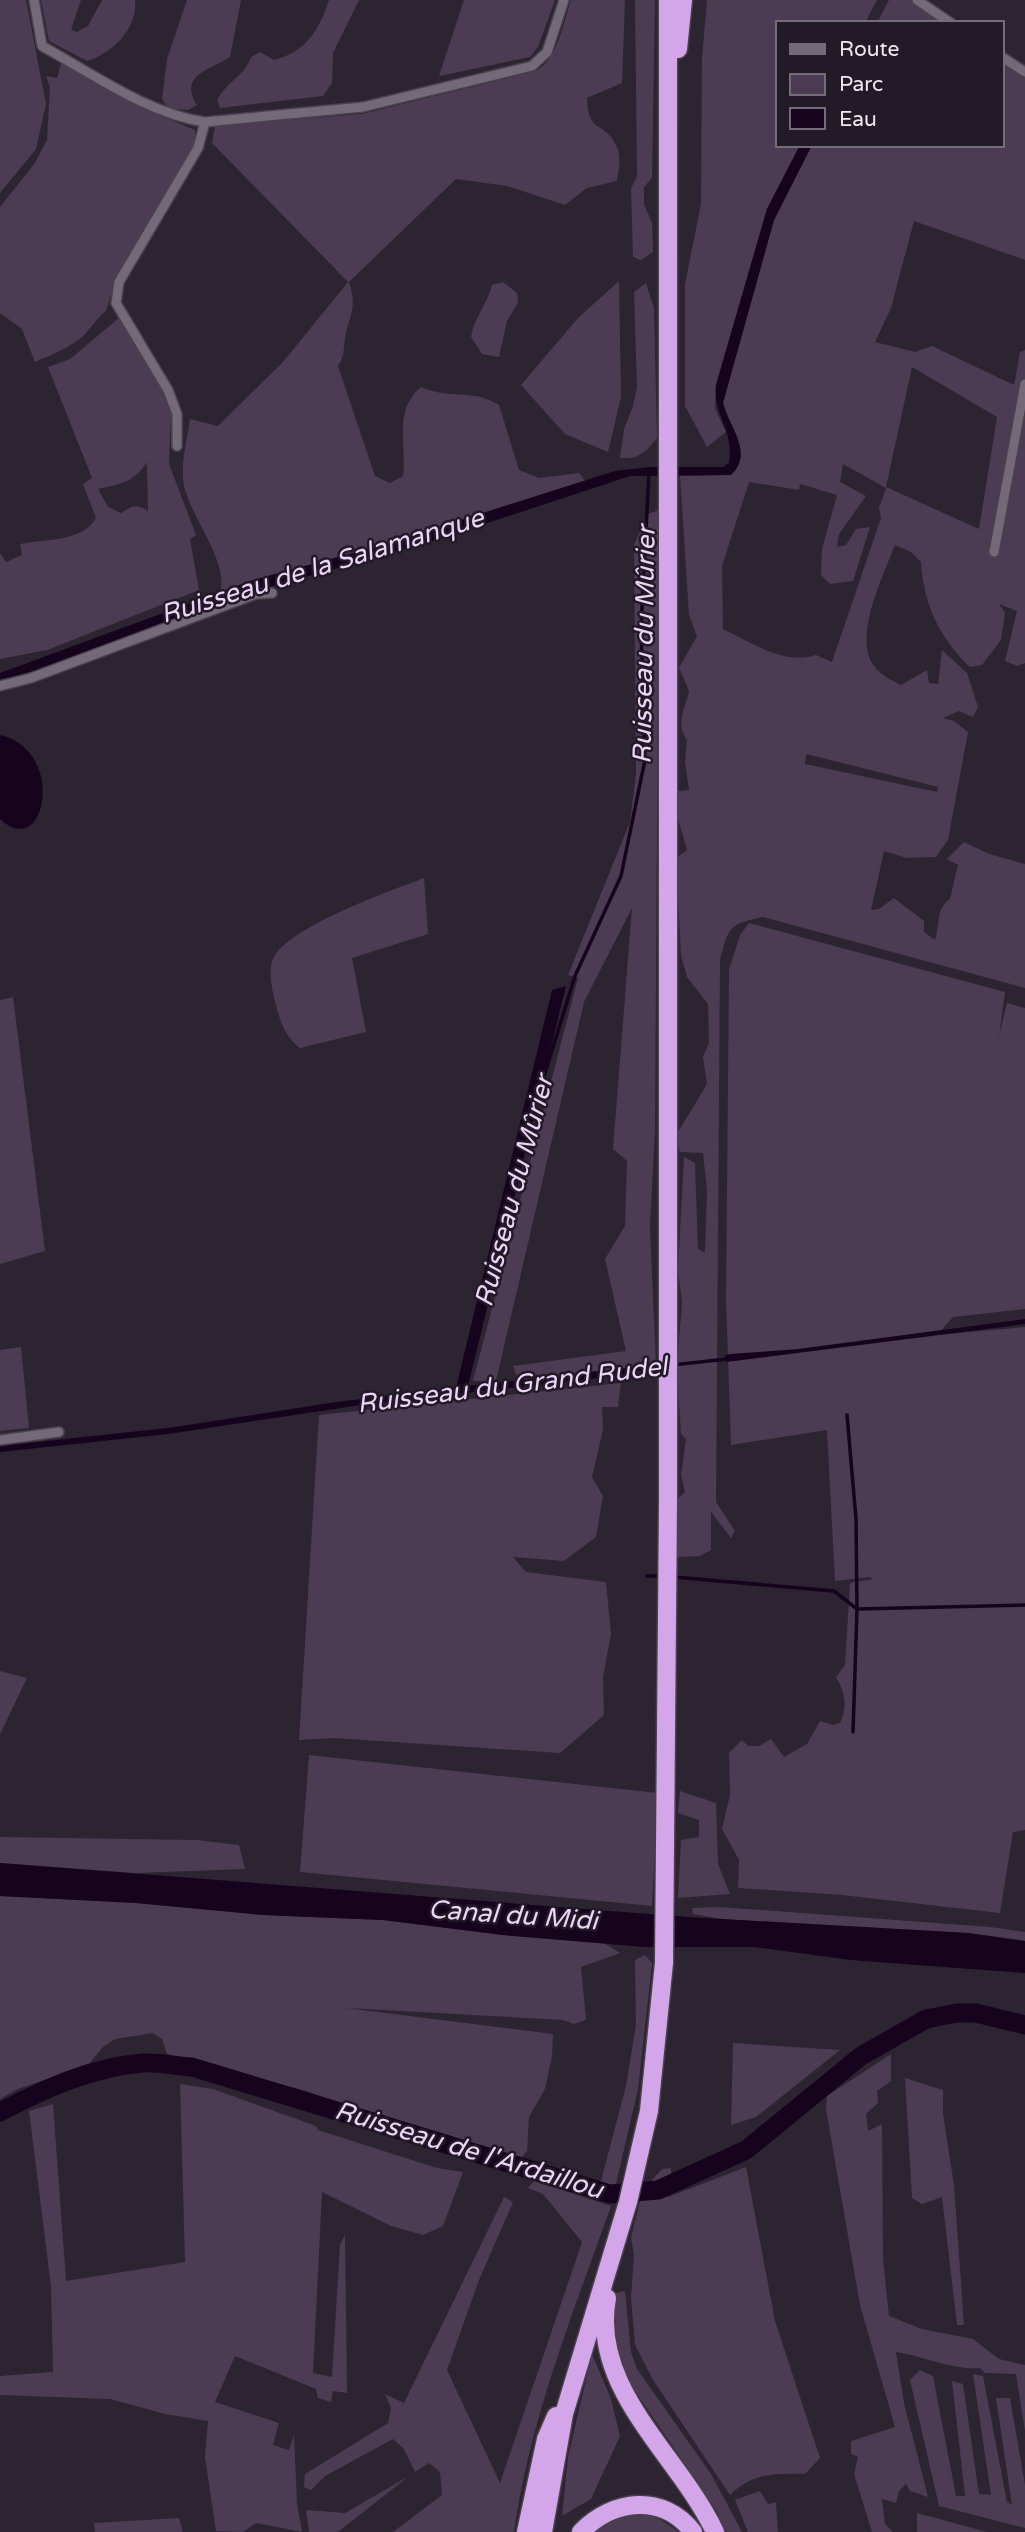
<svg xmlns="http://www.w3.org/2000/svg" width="1025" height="2532" font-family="'Varela Round',sans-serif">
<rect width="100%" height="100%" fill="#2c2431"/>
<g fill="#4b3c53" fill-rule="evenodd">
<path d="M0 0H26L46 104 36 149 0 193Z"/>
<path d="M41 0H81L71 30 77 32 88 26 102 0H135C138 28 113 53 87 61L49 41Z"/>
<path d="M187 0H241L230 57C211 70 178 74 197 105L188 110 168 108 162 99 167 59Z"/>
<path d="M329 0H359L333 53 332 83 323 96 220 108 217 100C229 79 244 77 251 57L260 52 274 60C306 52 319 30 329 0Z"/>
<path d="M464 0H555L538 47 530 57 439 76Z"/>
<path d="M571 0H625L622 83 587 98C588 134 603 121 615 143 622 154 619 169 617 181L587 188 565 205 507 186 456 179 349 282C358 310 349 313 345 339 343 351 345 355 338 366L375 476 390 483 403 476C407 444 393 410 421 387 450 400 472 388 499 405L519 470 539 478 579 473 585 481 379 546 220 592C229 564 193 519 185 490 179 468 187 440 190 419L218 426 283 362 348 282 212 143 215 126 362 114 536 71C558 59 563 23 571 0Z"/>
<path d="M635 0H655L652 178 644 187V204L652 223 653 252 641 260 633 257 631 189 637 176Z"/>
<path d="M707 0H877L865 23H778V145H800L767 209 716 385 715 408 726 432 707 447 685 406V284L701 204 702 58Z"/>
<path d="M889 0H912L945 23H877Z"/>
<path d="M1002 62 1025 77V260L914 221 891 308 875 342 915 352 932 346 1014 385 1020 352 1025 350V663L1017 666 1005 661 1017 611 999 604 1005 613 1001 640 982 665 970 667C940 639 923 603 921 562L911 552 895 545C884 574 852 638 874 666 880 674 891 680 901 685L927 670 929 683 938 684 942 650 967 673 978 707 973 717 959 711 943 718 954 721 968 732 948 840 936 857 907 858 884 851 871 910 879 909 894 898 924 921V932L935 940C940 925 936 908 950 899L958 865 947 859 964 842 989 854 1025 864V988L763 917C729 924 729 926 720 960L716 1502 735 1531 731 1538 711 1512V1550L700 1556 676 1557 675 1502 685 1492 681 1475 686 1439 681 1434 677 1367 682 1302 678 1269 684 1157 695 1163 698 1249 705 1253 707 1191 703 1153 680 1152 675 1137 707 1084 703 1057 709 1043 708 1004 687 977 681 955 676 858 687 850 678 819V791L689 790 685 762 687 740C675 723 685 709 689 691L679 668 697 636 689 615 680 476 731 475 740 453 723 402 774 220 812 145H1002ZM912 367 997 417 979 529 886 487ZM843 464 886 488 879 508 881 518 832 662 816 655C784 665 752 643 723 629L722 566 749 482 799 490 800 484 837 495 822 549 821 575 830 584 853 581 870 527 856 529 846 545 837 547 839 534 866 496 840 482ZM806 754 938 787 937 792 805 764Z"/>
<path d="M61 63 142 108 195 130 196 142 119 271 106 311C96 318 91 329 82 337 69 348 51 355 35 362L22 329 0 313V207L35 163 47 140 50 88 46 76 57 78Z"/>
<path d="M619 281 621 397 608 452 565 434 521 385 578 318Z"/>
<path d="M503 282 517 293 518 303 507 321 499 357 482 354 471 337C474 318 487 304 492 285Z"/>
<path d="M646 283 654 308 657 438C646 452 638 460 620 458L624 429 633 406 637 387 634 292Z"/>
<path d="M119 318 165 394 171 414 169 464 196 535 190 539 199 590 47 650 0 659V553L6 562 22 555 20 544C44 539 83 542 96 518L83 484 92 478 48 367 70 359ZM147 462 148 511C136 503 132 506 121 513L108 507 98 489C121 484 134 482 147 462Z"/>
<path d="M659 510 655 1129 650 1227 656 1365 518 1379 513 1366 626 1351 605 1259 625 1226 627 1161 613 1149 632 908 584 1002 496 1381H473L578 978 568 975 630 822 636 773 634 545 648 514Z"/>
<path d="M424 878 428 934 352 958 366 1032 300 1048C284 1036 280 1020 275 1002 272 989 268 971 273 959 287 927 390 891 424 878Z"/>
<path d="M749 923 1005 992 999 1036 1007 1003 1025 1008V1309L953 1317 937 1335 1025 1327V1830L1013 1832 1000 1913 842 1895 738 1888 739 1860 722 1829 730 1795 729 1753 742 1740 748 1746H759L771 1739 784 1757 807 1744 820 1721 833 1725 840 1723C848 1707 845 1692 836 1677L845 1665 850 1583 873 1579 870 1577 835 1581 827 1430 731 1445 726 1300 729 970 740 935Z"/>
<path d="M13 997 45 1251 0 1264V1000Z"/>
<path d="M21 1347 29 1428 0 1431V1350Z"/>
<path d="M621 1383 618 1407H602L603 1430 592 1477 603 1496 596 1537 564 1561 513 1557 526 1572 606 1582 611 1634 603 1677 604 1715 560 1753 334 1738 299 1740 319 1415Z"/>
<path d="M0 1671 27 1678 0 1734Z"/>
<path d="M309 1755 658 1793 652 1906 300 1872Z"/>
<path d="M680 1791 716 1803 718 1864 730 1894 678 1898 681 1840 699 1837V1820L678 1813Z"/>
<path d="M0 1837 196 1840 239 1845 245 1869 135 1873 0 1863Z"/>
<path d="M0 1896 136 1903 263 1915 383 1920 503 1935 604 1943 620 1953 581 1967 586 2020 574 2024 563 2020 346 2008 553 2034 552 2056 545 2089 529 2117 527 2151 517 2163 419 2135 307 2091 167 2054 162 2039 153 2033 115 2039 103 2047 88 2065 18 2089 0 2099Z"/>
<path d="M720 1907 990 1927 1025 1932V1941L968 1933 722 1919 693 1914 692 1908Z"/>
<path d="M645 1955 652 1963 638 2089 615 2188 600 2185 626 2086 636 2025 635 1960Z"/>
<path d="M733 2043 840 2050 756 2117 731 2125Z"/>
<path d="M891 2054V2081L877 2091 878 2103 866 2114 868 2131 882 2124 883 2259 889 2316 922 2329 973 2339 999 2359 1025 2365V2431L1016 2374 985 2373 980 2368C957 2371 922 2356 896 2352L904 2403 928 2497 910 2491 906 2484 899 2491 896 2503 882 2499 885 2524 893 2532H872L854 2474 858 2457 851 2454V2441L895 2427 860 2305 826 2109 827 2096Z"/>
<path d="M905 2078 943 2090V2114L954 2185 964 2325H957L942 2197 922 2204 912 2198Z"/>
<path d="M180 2084 213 2089 316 2126 318 2130 437 2168 463 2172 443 2226 423 2235 391 2226 322 2192 313 2373 332 2377 340 2244 345 2235 347 2393 333 2391 331 2402 318 2398 316 2389 235 2356 215 2402 279 2423 273 2445 289 2450 294 2435 297 2503 302 2532 256 2523 243 2532 216 2531 205 2457 208 2421 165 2414 110 2399 0 2395V2376L53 2372 51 2287 29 2111 53 2104 66 2281 185 2262Z"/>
<path d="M746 2167 775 2321 820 2458 805 2474C775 2473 752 2473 730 2495L653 2380 635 2345 631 2297 634 2255 631 2237 643 2190 662 2169 671 2168V2177L660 2194 668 2197Z"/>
<path d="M534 2181 611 2206C573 2313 530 2419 514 2532H393L442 2495 440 2472 429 2463 415 2472 404 2449 393 2439 325 2476 311 2490 304 2487 305 2474 388 2423 391 2408 385 2394 404 2403 504 2197 513 2202 479 2280 447 2370 500 2483 582 2242 543 2194 528 2188Z"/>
<path d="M625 2291 631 2352 637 2369 711 2474 742 2532H726L716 2510 627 2379 618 2354 614 2308 616 2293Z"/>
<path d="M592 2354 611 2399 620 2436 591 2499 562 2516 568 2457Z"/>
<path d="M920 2370 933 2376 956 2496H965L952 2381 963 2384 979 2494 991 2495 973 2374 983 2376 1007 2502 1012 2505 996 2398H1010L1025 2485V2528L939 2506 910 2380Z"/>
<path d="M409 2476 338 2532H309L306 2510 345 2513Z"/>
<path d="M760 2491 768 2504 776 2502 778 2532H748L735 2500Z"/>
<path d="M630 2513H650L679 2532H591L612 2518Z"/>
<path d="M917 2513 987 2532H917Z"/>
<path d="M179 2518 183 2532H95L94 2523Z"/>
</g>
<g fill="#16031e">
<path d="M800 145H812L774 220 723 403C728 425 755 453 731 475L630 476 430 542 255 591 49 670 0 684V673L253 580 382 545 615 471 650 467H723L729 463C734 427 713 418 716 385L767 209Z"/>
<path d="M0 735C67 750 46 862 0 819Z"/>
<path d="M566 986 468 1386 626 1368V1375L368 1404 168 1434 0 1452V1446L168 1428 336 1402 456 1388 552 990Z"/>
<path d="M1025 1319V1324L726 1362 725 1355 731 1354 798 1349Z"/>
<path d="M0 1863 687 1917 968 1933 1025 1941V1973L851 1960 754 1947H644L503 1935 383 1920 263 1915 136 1903 0 1896Z"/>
</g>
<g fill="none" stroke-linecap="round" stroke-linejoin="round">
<g stroke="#16031e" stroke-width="3.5">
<path d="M533 1112 575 976 621 876 645 760 641 628 649 472"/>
<path d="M672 1365 727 1359"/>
<path d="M624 1371 661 1367"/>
<path d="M847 1415 856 1519 857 1609 853 1732"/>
<path d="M647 1576H663"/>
<path d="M674 1577 834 1591 857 1609 1025 1605"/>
</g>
<path stroke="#16031e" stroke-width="19" d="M0 2112C44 2089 92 2067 143 2063 159 2062 176 2066 192 2067L610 2194 658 2190 746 2150 861 2056 926 2019 957 2013H976L1025 2025"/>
<g stroke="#49424c" stroke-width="12">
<g id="street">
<path d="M34 0 42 46C93 74 146 113 205 122L363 107 532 66 547 52 564 0"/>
<path d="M917 0 951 23"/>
<path d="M1002 57 1025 72"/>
<path d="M177 446V414L168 390 116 303 119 282 198 148 205 122"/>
<path d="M994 552 1025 384"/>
<path d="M0 686 31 678 256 594 272 593"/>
<path d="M0 1440 59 1432"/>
</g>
</g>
<g stroke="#49424c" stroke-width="21">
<g id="highway">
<path d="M678 49 683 0"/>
<path d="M607 2298C590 2390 679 2455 715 2532"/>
<path d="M526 2532 546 2439 556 2416"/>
<path d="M543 2532 564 2414 628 2202 649 2111 664 1963 668 1501V0"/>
<path d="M581 2532C613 2499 663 2493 693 2532"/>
</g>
</g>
<use href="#street" stroke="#736978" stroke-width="9"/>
<use href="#highway" stroke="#d3a5e9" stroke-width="18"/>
</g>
<g text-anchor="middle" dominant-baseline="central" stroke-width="5" stroke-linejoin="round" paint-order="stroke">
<g font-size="26" font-style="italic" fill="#ecd4f8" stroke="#231a27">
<text transform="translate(322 566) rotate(-17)">Ruisseau de la Salamanque</text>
<text transform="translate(644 645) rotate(-89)">Ruisseau du Mûrier</text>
<text transform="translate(514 1191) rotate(-75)">Ruisseau du Mûrier</text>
<text transform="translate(512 1385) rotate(-7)">Ruisseau du Grand Rudel</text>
<text transform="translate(513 1915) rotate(4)">Canal du Midi</text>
<text transform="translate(469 2150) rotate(17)">Ruisseau de l'Ardaillou</text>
</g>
</g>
<rect x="776" y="21" width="228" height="126" fill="#231a27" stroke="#746c77" stroke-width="2"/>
<rect x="790" y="44" width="35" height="10" fill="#736978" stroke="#746c77" stroke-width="2"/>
<text x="839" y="56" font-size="21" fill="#ede8f0">Route</text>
<rect x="790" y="74" width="35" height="21" fill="#4b3c53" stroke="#746c77" stroke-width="2"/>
<text x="839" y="91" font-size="21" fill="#ede8f0">Parc</text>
<rect x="790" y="108" width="35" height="21" fill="#16031e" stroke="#746c77" stroke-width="2"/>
<text x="839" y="126" font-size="21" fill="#ede8f0">Eau</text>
</svg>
